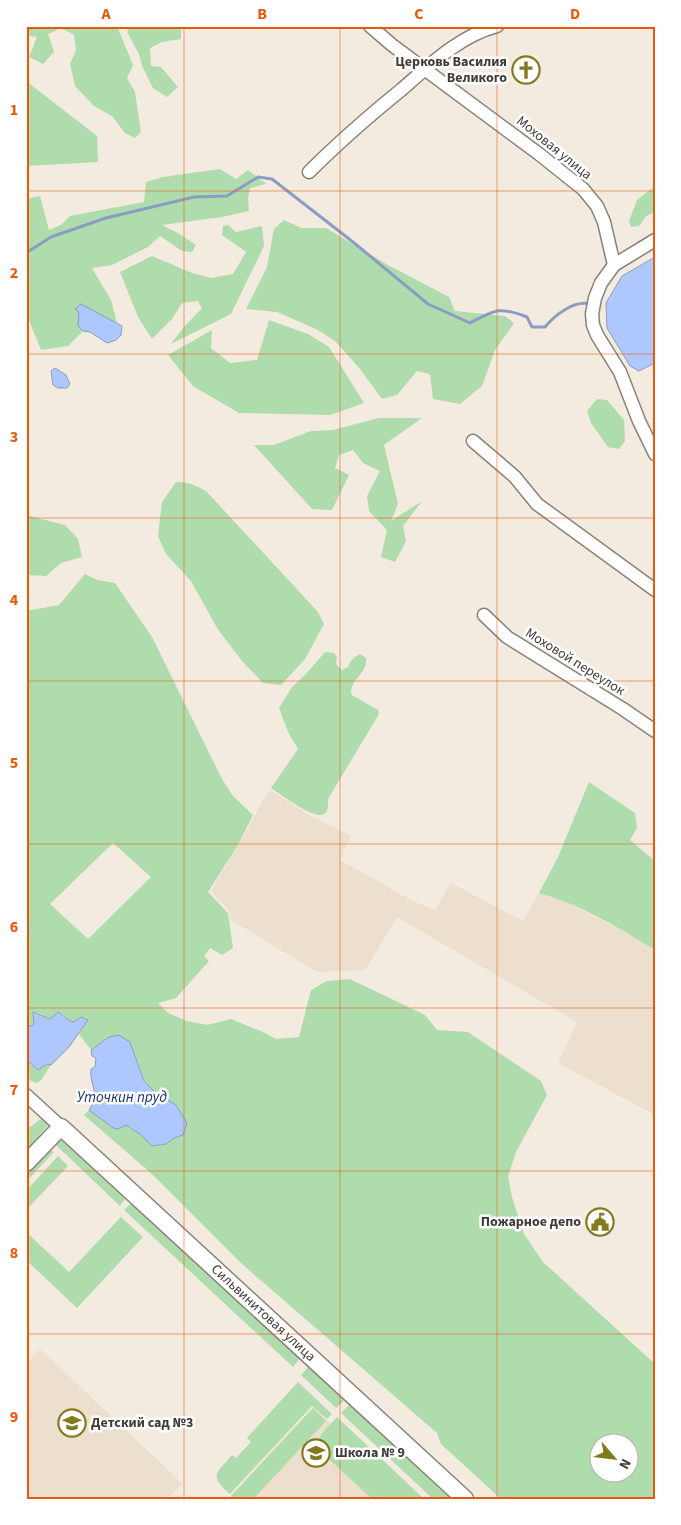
<svg xmlns="http://www.w3.org/2000/svg" width="681" height="1525" font-family="'Source Sans 3',sans-serif">
<rect width="100%" height="100%" fill="#f3ebdf"/>
<g fill="#ecdfcd">
<path d="M270 790 311 816 351 836 340 860 411 900 435 910 451 883 523 921 539 893 558 898 621 930 655 950V1115L558 1063 577 1022 397 917 365 970 317 972 231 920 228 909 211 891 250 825 263 800Z"/>
<path d="M40 1349 182 1483 168 1499H26V1363Z"/>
<path d="M313 1407 412 1499H228Z"/>
</g>
<g fill="#afdcad" fill-rule="evenodd">
<path d="M26 26H117L133 65 127 78 135 92 141 132 135 138 125 133 112 116 94 106 75 86 70 64 76 50 74 35 61 28 48 34 54 52 43 64 29 57 37 37 26 35Z"/>
<path d="M130 26H181V39L162 42 150 48 151 66 161 67 178 87 167 97 153 88 142 66 139 54 127 32Z"/>
<path d="M26 81 97 136 98 162 26 166Z"/>
<path d="M220 169 236 179 248 170 266 184 250 188 248 198 249 211 222 217 162 225 178 233 196 245 192 252 182 251 160 236 148 247 112 265 92 268 111 300 117 323 109 321 102 316 79 312 78 326 83 331 68 346 41 350 26 313V199L40 196 49 230 61 225 70 216 144 202 146 182 163 177Z"/>
<path d="M655 186V212L646 216 639 226 631 227 629 221 637 200Z"/>
<path d="M284 220 301 228H326L388 265 449 297 455 311 505 316 514 323 495 350 482 386 460 404 433 399 430 374 417 371 397 395 382 399 360 369 335 341 318 330 277 312 246 309 267 267 274 229Z"/>
<path d="M228 225 236 232 262 226 264 246 231 314 171 344 184 327 202 308 198 301 182 303 172 319 152 339 138 317 120 272 152 256 192 273 211 278 233 274 246 252 222 235 223 226Z"/>
<path d="M269 320 308 334 329 347 364 403 330 415 239 413 193 386 168 355 212 330 211 348 230 363 257 360Z"/>
<path d="M597 399 607 400 624 420 625 441 619 449 608 447 591 423 587 411Z"/>
<path d="M379 418H422L384 445 398 504 391 521 422 501 403 526 406 541 395 562 381 557 387 530 369 511 367 496 380 471 363 463 353 450 339 455 335 468 349 475 332 510 312 509 254 445H274L311 431 333 430Z"/>
<path d="M176 482C188 482 195 485 206 491L318 612 324 624 305 659 281 685 263 683 242 661 217 628 191 581 166 554 158 536 162 502Z"/>
<path d="M26 515 65 525 78 539 82 557 61 563 46 576 26 575Z"/>
<path d="M85 574 97 580 115 583 152 637 222 779 233 796 253 815 238 845 208 892 228 913 233 948 222 955 210 948 204 956 209 961 176 998 158 1003 168 1013 187 1021 207 1025 231 1019 263 1032 276 1039 299 1037 311 990 327 981 350 979 425 1015 437 1030 468 1032 541 1081 547 1095 516 1152 508 1177 512 1197 524 1234 543 1262 655 1364V1499H501L441 1444 437 1433 242 1264 154 1176 84 1115 89 1110 113 1128 118 1129 126 1125 141 1135 153 1146 166 1144 174 1138 183 1135 176 1105 156 1093 144 1080 130 1042 119 1036 109 1037 91 1050 79 1034 88 1020 81 1017 74 1022H69L63 1014 50 1019 38 1013 33 1012 34 1026H30L26 1023V611L59 605ZM113 843 151 877 88 939 50 904ZM598 1442H628V1472H598Z"/>
<path d="M325 652 334 653 337 657 336 664 342 670 348 667C350 661 354 657 360 654L366 658C368 673 352 678 351 692L352 695 378 710 379 714 328 799C328 805 329 811 324 814 316 821 280 794 271 788L298 749 289 734 279 708 292 687 306 674Z"/>
<path d="M589 782 635 813 637 828 630 840 655 861V950C619 928 580 904 539 893L558 857Z"/>
<path d="M26 1059 38 1070 48 1064 51 1065 41 1080 37 1083 31 1081 26 1077Z"/>
<path d="M42 1118 49 1124 38 1137 40 1139 26 1154V1130Z"/>
<path d="M68 1140 127 1196 120 1206 55 1144 57 1142Z"/>
<path d="M47 1149 54 1152 26 1182V1170Z"/>
<path d="M58 1156 68 1166 26 1210V1191Z"/>
<path d="M131 1203H134L300 1354V1358L293 1367 124 1210Z"/>
<path d="M121 1217 143 1237 77 1308 26 1260V1232L69 1272Z"/>
<path d="M312 1366 344 1395 343 1402 336 1408 301 1375 308 1367Z"/>
<path d="M298 1382 332 1414 327 1419 312 1406 230 1494C209 1475 215 1475 232 1455L236 1458 251 1442 247 1438Z"/>
<path d="M352 1404 458 1499H433L341 1413 349 1405Z"/>
<path d="M313 1408 326 1421 255 1497 254 1499H234L231 1496Z"/>
<path d="M337 1417 424 1499H372L318 1449C316 1436 329 1426 337 1417Z"/>
</g>
<g fill="#aec7fd" stroke="#8d9dc2">
<path d="M655 257V363L639 371 630 366 607 328 606 303 622 276Z"/>
<path d="M81 304 122 326 121 335 116 340 107 343 90 332 83 331 78 326 79 312 75 309Z"/>
<path d="M55 368 66 375 70 384 67 388H58L53 385 51 371Z"/>
<path d="M33 1012 50 1019 58 1012C64 1015 67 1021 74 1022L81 1017 88 1020 69 1047 51 1065 47 1064 38 1070 26 1059V1023L30 1026 34 1025Z"/>
<path d="M119 1035 130 1042 144 1081 156 1093 176 1105 187 1123 183 1135 174 1138 166 1144 152 1146 141 1135 126 1125 118 1129 113 1128 89 1110C101 1092 89 1085 91 1069L95 1067 96 1058 92 1056 91 1050 109 1037Z"/>
</g>
<g fill="none" stroke-linecap="round" stroke-linejoin="round">
<path stroke="#8d9dc2" stroke-width="3" d="M26 253 51 237 106 218 194 197 227 196 258 177 272 179 353 242 428 304 470 323C495 310 499 306 527 317L532 327H545C555 315 574 300 590 304"/>
<g stroke="#8a8278" stroke-width="15">
<g id="minor">
<path d="M370 26 392 45 539 154 583 189 597 206 604 222 614 265"/>
<path d="M309 172C338 143 369 116 401 90 430 65 459 36 497 26"/>
<path d="M655 240 614 265 601 283 595 298 592 314 593 325 597 335 620 372 639 421 655 454"/>
<path d="M473 441 515 477 537 504 655 590"/>
<path d="M484 615 507 637 623 709 655 731"/>
<path d="M26 1095 61 1127"/>
</g>
</g>
<g stroke="#8a8278" stroke-width="19">
<g id="tertiary">
<path id="s1" d="M26 1163 61 1127 465 1499"/>
</g>
</g>
<use href="#minor" stroke="#fff" stroke-width="12"/>
<use href="#tertiary" stroke="#fff" stroke-width="16"/>
</g>
<path fill="none" stroke="#e8590c" stroke-width="1" stroke-opacity="0.55" d="M184 26V1499M340 26V1499M497 26V1499M26 191H655M26 354H655M26 518H655M26 681H655M26 844H655M26 1008H655M26 1171H655M26 1334H655"/>
<defs>
<g id="church-ring" transform="scale(1.4375)"><circle r="9.5" fill="#fff" stroke="#83791d" stroke-width="1.5"/><path d="M-1.2-6h2.4v3.5h3.3v2.4h-3.3V6h-2.4V-.1h-3.3v-2.4h3.3Z" fill="#83791d"/></g>
<g id="civic-ring" transform="scale(1.4375)"><circle r="9.5" fill="#fff" stroke="#83791d" stroke-width="1.5"/><path d="M-.6-6.5H3V-4.5H.6V-3L4-1V1h2V6H-6V1h2V-1L-.6-3ZM-1.2 2.5V6h2.4V2.5Z" fill="#83791d"/></g>
<g id="school-ring" transform="scale(1.4375)"><circle r="9.5" fill="#fff" stroke="#83791d" stroke-width="1.5"/><path d="M0-5L7-2L0 1L-7-2ZM-4 1L0 2.5L4 1V4Q0 6-4 4Z" fill="#83791d"/></g>
</defs>
<g fill-rule="evenodd">
<use href="#church-ring" x="526" y="70"/>
<use href="#civic-ring" x="600" y="1222"/>
<use href="#school-ring" x="72" y="1423"/>
<use href="#school-ring" x="316" y="1453"/>
</g>
<g text-anchor="middle" dominant-baseline="central" stroke-width="5" stroke-linejoin="round" paint-order="stroke">
<g font-size="14" font-weight="bold" fill="#403c38" stroke="#fff" text-anchor="end">
<text x="507" y="62">Церковь Василия<tspan x="507" dy="16">Великого</tspan></text>
<text x="581" y="1222">Пожарное депо</text>
<text x="91" y="1423" text-anchor="start">Детский сад №3</text>
<text x="335" y="1453" text-anchor="start">Школа № 9</text>
</g>
<g font-size="14" fill="#403c38" stroke="#fff">
<text transform="translate(554 148) rotate(39)">Моховая улица</text>
<text transform="translate(575 662) rotate(32)">Моховой переулок</text>
<text stroke="none"><textPath href="#s1" startOffset="325">Сильвинитовая улица</textPath></text>
</g>
<g font-size="15" font-style="italic" fill="#1b3472" stroke="#fff">
<text x="122" y="1097">Уточкин пруд</text>
</g>
</g>
<rect width="681" height="1525" fill="none" stroke="#ffffff" stroke-width="55"/>
<g transform="translate(614 1458) rotate(118)"><circle r="24" fill="#ffffff" stroke="#b3b1af"/>
<path d="M0-4L9 19L0 12L-9 19Z" fill="#83791d"/>
<text y="-8" font-size="14" font-weight="bold" text-anchor="middle" fill="#403c38">N</text>
</g>
<rect x="28" y="28" width="626" height="1470" fill="none" stroke="#e8590c" stroke-width="2"/>
<g font-size="16" text-anchor="middle" font-weight="bold" fill="#e8590c">
<text x="106" y="19">A</text>
<text x="262" y="19">B</text>
<text x="419" y="19">C</text>
<text x="575" y="19">D</text>
<text x="14" y="115">1</text>
<text x="14" y="278">2</text>
<text x="14" y="442">3</text>
<text x="14" y="605">4</text>
<text x="14" y="768">5</text>
<text x="14" y="932">6</text>
<text x="14" y="1095">7</text>
<text x="14" y="1258">8</text>
<text x="14" y="1422">9</text>
</g>
</svg>
